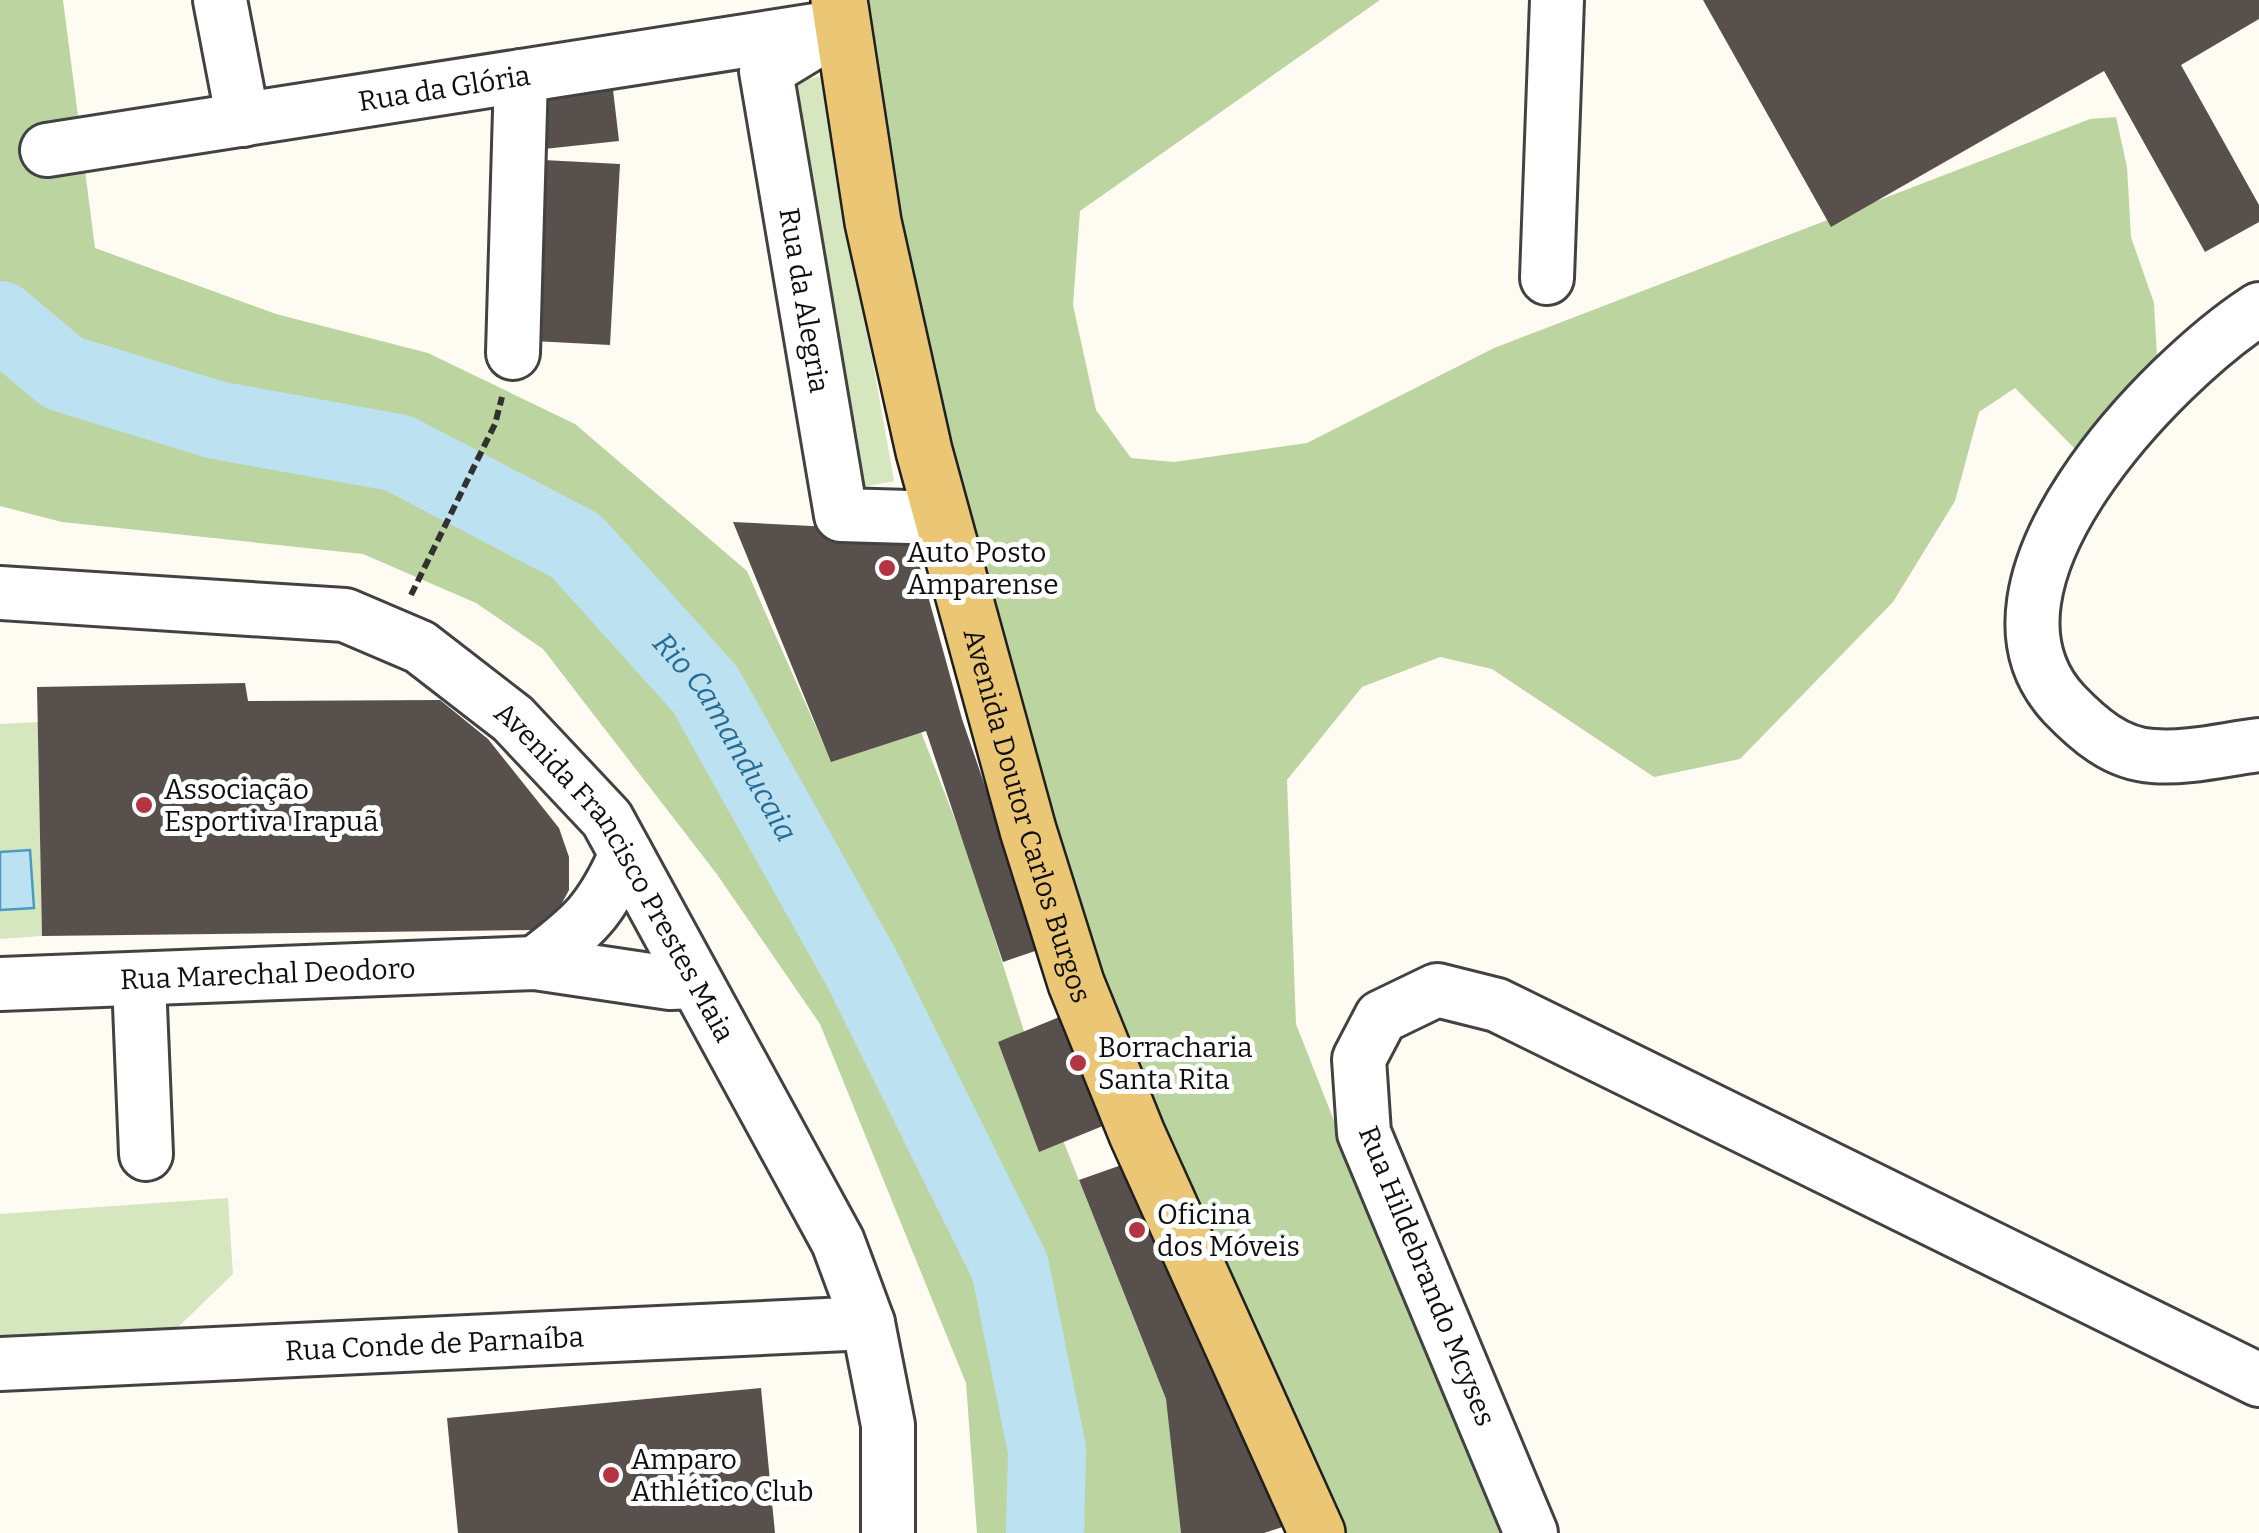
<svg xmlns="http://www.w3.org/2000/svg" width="2259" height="1533" font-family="Bitter,serif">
<rect width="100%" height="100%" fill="#fefbf3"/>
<g fill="#d6e6bf">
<path d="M822 76 894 481 859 488 788 83Z"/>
<path d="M38 722 42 936 0 939V724Z"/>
<path d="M228 1198 233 1274 175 1330 0 1339V1214Z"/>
</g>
<g fill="#bcd5a0">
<path d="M0 0H63L95 248 276 314 428 353 575 424 747 571 831 761 921 732 966 848 1041 1085 1168 1404 1181 1533H977L966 1383 820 1024 716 873 543 649 476 603 363 554 62 522 0 506Z"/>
<path d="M857 0H1380L1080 211 1073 305 1096 410 1131 458 1174 462 1307 443 1494 348 2090 119 2116 117 2127 167 2131 237 2154 303 2158 373 2074 468 2075 449 2015 388 1979 412 1955 501 1893 602 1740 759 1654 777 1492 669 1440 657 1362 687 1287 780 1296 1024 1408 1309 1463 1402 1507 1533H1330L1158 1118 1076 900 964 554Z"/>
</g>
<path fill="#bce1f1" stroke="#4a9ac1" stroke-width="2.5" d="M30 850 34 908 0 910V852Z"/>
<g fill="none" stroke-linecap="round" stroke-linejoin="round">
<path stroke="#bce1f1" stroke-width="78" id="s1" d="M0 320 63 373 216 420 398 453 576 546 705 689 862 969 1010 1267 1047 1450 1045 1533"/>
</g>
<g fill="#57504d">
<path d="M1703 0H2259V19L2181 65 2259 205V222L2205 252 2104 71 1831 227Z"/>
<path d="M612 81 619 141 544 149 537 89Z"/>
<path d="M543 160 620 164 610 345 533 341Z"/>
<path d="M733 522 910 531 962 719 1041 949 1003 962 926 731 831 762Z"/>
<path d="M245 683 248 701 440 700 488 739 559 828 569 857V890L554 918 538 930 42 936 37 687Z"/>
<path d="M1074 1011 1115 1121 1039 1152 998 1042Z"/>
<path d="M1130 1162 1292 1524 1264 1533H1181L1166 1399 1079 1180Z"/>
<path d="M761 1388 775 1533H458L447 1418Z"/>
</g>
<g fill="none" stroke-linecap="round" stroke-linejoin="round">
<g stroke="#424242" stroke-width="58">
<g id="minor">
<path d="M220 0 243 120"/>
<path id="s2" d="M822 37 766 71 841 515 943 518"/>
<path id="s3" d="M47 150 841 26"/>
<path d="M1547 278 1557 0"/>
<path d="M2259 309C2163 371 1953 585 2064 704 2088 729 2116 754 2153 756 2186 759 2226 749 2259 745"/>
<path d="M513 353 521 76"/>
<path id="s4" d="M0 593 345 615 420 647 513 719 607 819 838 1242 868 1323 888 1425V1533"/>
<path d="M535 963C584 926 601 911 626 854"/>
<path d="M139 981 146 1154"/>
<path id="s5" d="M0 984 535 963 670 983 695 982"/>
<path id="s6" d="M0 1364 868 1323"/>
<path d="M1531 1533 1364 1133 1359 1059 1381 1017 1437 990 1497 1005 2259 1380"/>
</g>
</g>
<g stroke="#202020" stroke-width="60">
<g id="major">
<path id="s7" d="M839 0 873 222 924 451 1028 830 1076 983 1137 1134 1317 1533"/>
</g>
</g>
<path stroke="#313131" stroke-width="6" stroke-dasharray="10 5" stroke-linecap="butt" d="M411 595 495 424 502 397"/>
<use href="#minor" stroke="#fff" stroke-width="52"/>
<use href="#major" stroke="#ebc675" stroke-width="55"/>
</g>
<g fill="#b33443" stroke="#fff" stroke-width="4">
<circle cx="887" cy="568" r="10"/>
<circle cx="144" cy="805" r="10"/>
<circle cx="1078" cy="1063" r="10"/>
<circle cx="1137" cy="1230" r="10"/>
<circle cx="611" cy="1475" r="10"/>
</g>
<g text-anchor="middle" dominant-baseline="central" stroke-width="10" stroke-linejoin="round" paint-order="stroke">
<g font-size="28" fill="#0f0f0f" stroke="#fff">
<text stroke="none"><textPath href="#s3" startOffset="402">Rua da Glória</textPath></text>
<text stroke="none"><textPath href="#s2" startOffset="298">Rua da Alegria</textPath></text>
<text stroke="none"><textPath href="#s7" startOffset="838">Avenida Doutor Carlos Burgos</textPath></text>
<text stroke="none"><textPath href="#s4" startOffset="730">Avenida Francisco Prestes Maia</textPath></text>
<text stroke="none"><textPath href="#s5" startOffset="268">Rua Marechal Deodoro</textPath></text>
<text transform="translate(1427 1276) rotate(68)">Rua Hildebrando Mcyses</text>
<text stroke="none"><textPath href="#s6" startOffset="435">Rua Conde de Parnaíba</textPath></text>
</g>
<g font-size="28" fill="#0f0f0f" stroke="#fff" text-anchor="start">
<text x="907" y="552">Auto Posto<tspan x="907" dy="32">Amparense</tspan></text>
<text x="164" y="789">Associação<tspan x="164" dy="32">Esportiva Irapuã</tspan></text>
<text x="1098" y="1047">Borracharia<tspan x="1098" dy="32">Santa Rita</tspan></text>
<text x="1157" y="1214">Oficina<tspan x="1157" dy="32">dos Móveis</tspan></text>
<text x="631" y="1459">Amparo<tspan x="631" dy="32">Athlético Club</tspan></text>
</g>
<g font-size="30" font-style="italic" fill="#246c96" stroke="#fff">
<text stroke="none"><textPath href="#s1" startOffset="872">Rio Camanducaia</textPath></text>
</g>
</g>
</svg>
